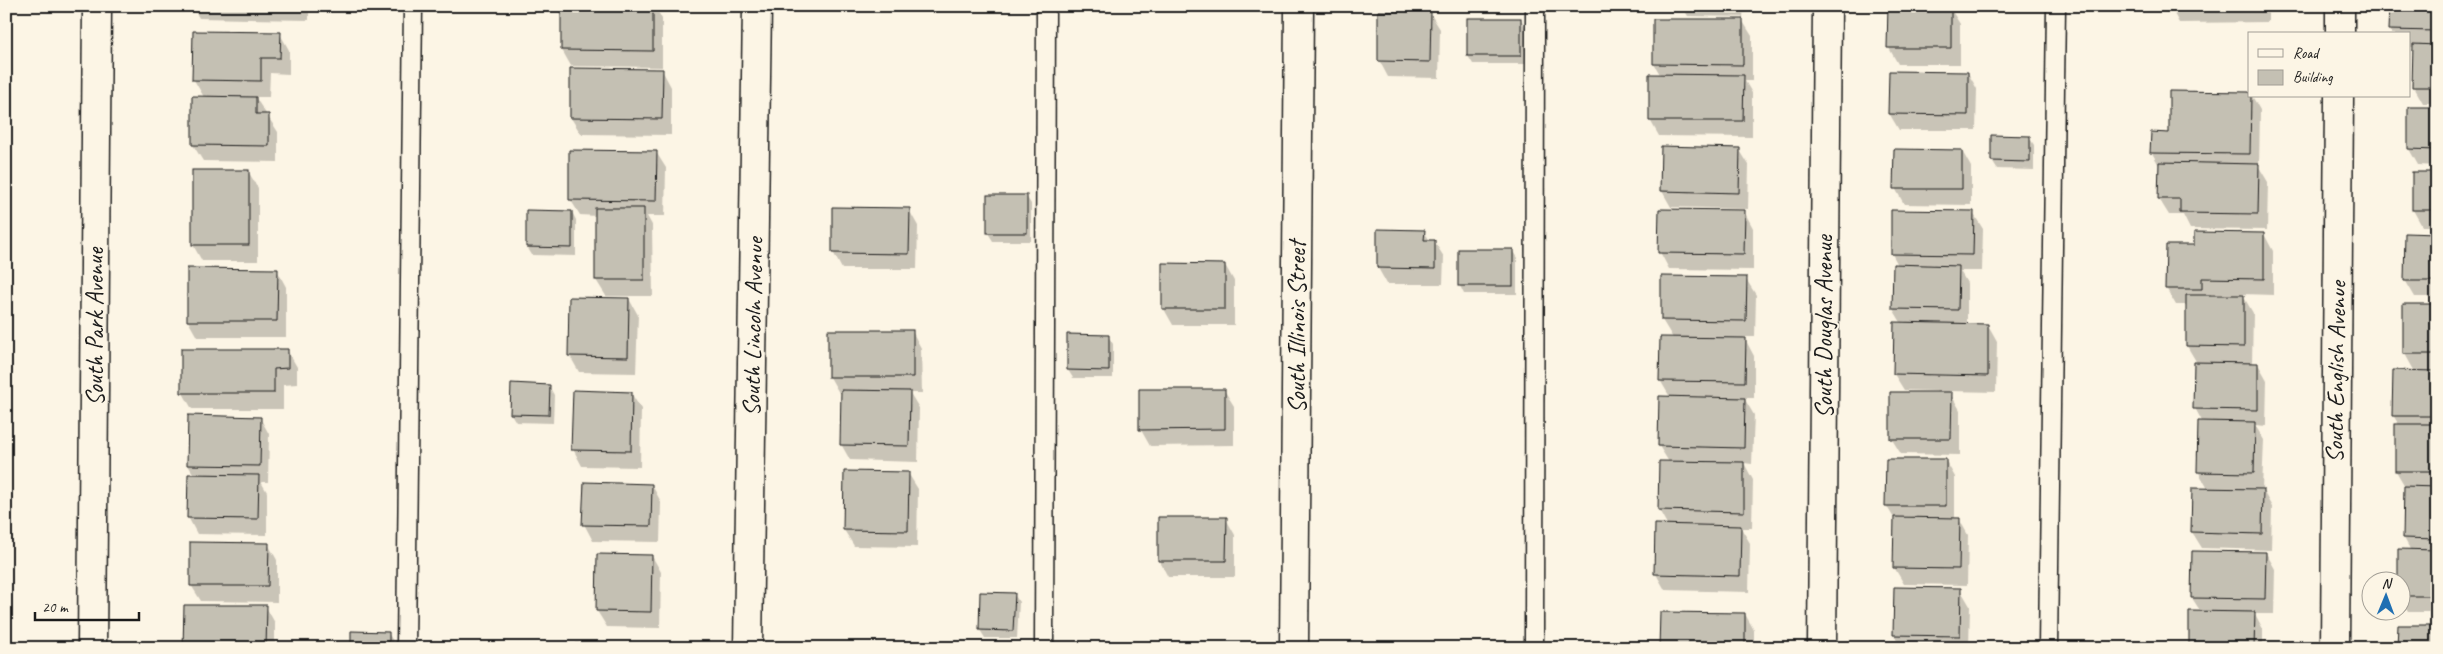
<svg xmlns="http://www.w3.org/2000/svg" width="2443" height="654" font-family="Caveat,sans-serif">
<rect width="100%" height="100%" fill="#fcf5e5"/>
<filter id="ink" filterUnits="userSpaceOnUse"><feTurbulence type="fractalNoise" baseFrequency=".02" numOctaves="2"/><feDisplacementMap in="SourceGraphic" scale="10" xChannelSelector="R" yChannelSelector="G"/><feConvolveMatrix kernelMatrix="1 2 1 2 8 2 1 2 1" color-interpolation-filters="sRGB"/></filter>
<g filter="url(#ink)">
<g fill="#0003" fill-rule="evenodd">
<path d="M192 6H309V20L199 18Z"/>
<path d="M562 6H655L662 19V67L571 66 562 50Z"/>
<path d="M1682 6H1744L1743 17 1688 16Z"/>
<path d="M1992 6H2030V9H1993Z"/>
<path d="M2268 6V22L2179 23 2170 6Z"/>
<path d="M2390 6H2437V103H2423L2414 87V47H2409V34H2392L2390 30Z"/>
<path d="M1950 8 1960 24V64H1898L1889 48Z"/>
<path d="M1430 13 1440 29 1439 78 1388 77 1379 60Z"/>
<path d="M6 17 8 21V61H6Z"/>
<path d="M1521 19 1525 27V64H1473L1468 56Z"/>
<path d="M1654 20H1742L1752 36V81H1745L1752 93V137L1659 136 1650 120 1661 76 1654 64Z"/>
<path d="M280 34 289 50V74L270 73 269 97H255L278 132V162L203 161 193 145 204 97 194 80Z"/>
<path d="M662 70 671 87V135L581 134 571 118Z"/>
<path d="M1968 73 1977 89 1976 130H1899L1889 113Z"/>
<path d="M2249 96H2252L2260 110 2259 167 2268 182 2267 230 2190 229 2183 215H2169L2159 199 2160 167 2152 153 2170 134Z"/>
<path d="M6 107 7 108 6 158Z"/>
<path d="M2409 108 2437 109V166L2418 165 2409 149Z"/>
<path d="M2029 137 2034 145V170L1997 169 1992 161Z"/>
<path d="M1662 148 1739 149 1749 165 1748 209 1671 207 1662 191Z"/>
<path d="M1962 151 1971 167V205L1904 204 1895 188Z"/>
<path d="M656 152 666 168 665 216H647L652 225 653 296H606L596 280V216L580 215 570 199Z"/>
<path d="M248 171 258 188V261H202L193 245Z"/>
<path d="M2437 173V226H2422L2413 210Z"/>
<path d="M6 180 12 189 11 239H6Z"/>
<path d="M1026 196 1031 204V241H993L988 233Z"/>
<path d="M909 210 918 226 917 269H842L833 252Z"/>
<path d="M1744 211 1753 228V270L1669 269 1660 252Z"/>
<path d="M572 212 576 220V256L532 255 527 247Z"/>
<path d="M1973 213 1983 229 1982 271H1960L1967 283V325H1988L1997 341 1996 392 1949 391 1960 410V455L1901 454 1891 438 1937 391 1904 390 1894 374 1895 324H1902L1893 309 1898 265 1892 254Z"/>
<path d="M1424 231 1430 241H1434L1444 257 1443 284H1387L1378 268Z"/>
<path d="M2264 234 2273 251V295L2242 294 2253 313 2252 364H2258L2267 380 2266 426 2255 425 2264 440 2262 489 2272 507 2271 550 2202 548 2192 532 2208 489 2198 471 2203 423 2195 408 2197 363 2187 346 2188 305H2176L2166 288 2195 247ZM2211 294H2231V297L2211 296Z"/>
<path d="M2437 235V297H2415L2405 280Z"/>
<path d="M1512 250 1517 258V294H1464L1460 286Z"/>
<path d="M1225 265 1234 281V325H1173L1164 309Z"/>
<path d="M277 270 286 287V337H197L188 321Z"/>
<path d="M1746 279 1756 295 1755 337H1744L1754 356V398H1744L1754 415 1752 464 1744 463 1753 480 1752 528H1741L1750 543 1749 592 1665 590 1656 574 1668 526 1659 510 1660 462H1669L1659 446 1670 397 1660 380 1673 338 1662 320Z"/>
<path d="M571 298 629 299 638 315 636 373 579 372 570 356Z"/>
<path d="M2437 305V370H2433V372H2437V612H2408L2400 599V582L2411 551 2404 538 2406 488 2396 471 2399 425 2393 415 2415 372 2405 354Z"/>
<path d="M912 331 921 348 922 393H910L919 408 918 462 850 460 841 444 842 393H839L830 377Z"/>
<path d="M1068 336H1108L1113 344V378H1073L1068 370Z"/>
<path d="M287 350 297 367V384L283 385V409H192L183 393Z"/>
<path d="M549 386 554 395 553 423 516 422 511 414Z"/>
<path d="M1224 390 1234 406V445L1150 446 1141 430Z"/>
<path d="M631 393 641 409 640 467 582 466 573 449Z"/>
<path d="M260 418 269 434 268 482H261L267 492V535L197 534 188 517 194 475 188 465Z"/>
<path d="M1946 461 1955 477V519H1959L1968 535 1967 585 1904 584 1894 567 1895 520 1886 505Z"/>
<path d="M908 473 918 489 917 547 854 546 844 530Z"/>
<path d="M652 485 661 502 660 542 593 541 584 524Z"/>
<path d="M1226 519 1235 535V577H1168L1159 560Z"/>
<path d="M268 544 277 560V602L201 601 191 585Z"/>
<path d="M2266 553 2275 569 2274 614H2255L2263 629V648H2190L2201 612 2192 598Z"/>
<path d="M652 556 661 572 660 628 607 627 597 611Z"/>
<path d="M1960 589 1970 606 1969 648H1893L1899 643 1894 635Z"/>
<path d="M1014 594 1019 602 1017 638H985L980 630Z"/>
<path d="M266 607 275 623V648H184Z"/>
<path d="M1745 614 1754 630V648H1661Z"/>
<path d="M388 633 393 641V648H352Z"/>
</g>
<g fill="#c4c0b3" stroke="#1c1c1c">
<path d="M561 6H653V51L561 50Z"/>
<path d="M1888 6 1951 7V48H1887Z"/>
<path d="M2389 6H2437V31L2388 30Z"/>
<path d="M1378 11 1431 12 1430 62 1378 61Z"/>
<rect x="1467" y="18" width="54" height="38"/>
<path d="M1653 19H1743V65L1653 64Z"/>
<path d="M193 31 281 32 280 58H261V81L192 80Z"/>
<path d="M2413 44 2437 45V87H2412Z"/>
<path d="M570 68 663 69 662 119 570 118Z"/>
<path d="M1889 71 1968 72V115L1888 114Z"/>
<path d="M1649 74 1744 75 1743 121H1649Z"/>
<path d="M2169 91 2249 92 2251 96 2250 154 2150 153 2151 132 2169 133Z"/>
<path d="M192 96 256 97V114H269V146L192 145Z"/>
<path d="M2408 107H2437V150L2408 149Z"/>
<path d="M1991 135 2030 136V162L1991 161Z"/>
<path d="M1661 146 1740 148 1739 193 1660 191Z"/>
<path d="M1894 149 1962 150V189H1893Z"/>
<path d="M569 150 657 151 656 201 569 200Z"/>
<path d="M2159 162 2259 164 2258 214 2180 213V199H2158Z"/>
<rect x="192" y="170" width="57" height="75"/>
<rect x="2412" y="172" width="25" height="38"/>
<rect x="987" y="195" width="40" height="38"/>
<path d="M832 207 910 208 909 254 832 253Z"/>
<rect x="595" y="208" width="49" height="72"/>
<path d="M1659 209 1745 210 1744 254 1658 253Z"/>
<path d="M526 210 572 211V248L526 247Z"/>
<path d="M1891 210 1974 211 1973 255 1891 254Z"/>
<path d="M1377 229 1425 230 1424 240H1435V269L1377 268Z"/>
<path d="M2194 232 2264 233V279L2202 278V289H2165L2166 245H2194Z"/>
<path d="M2405 233 2437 234V281H2404Z"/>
<rect x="1458" y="249" width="55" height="37"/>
<path d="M1162 263 1225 264V309H1162Z"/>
<path d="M1893 264 1959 266 1958 310 1892 309Z"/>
<path d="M187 268 278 269 277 321H187Z"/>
<path d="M1661 276 1747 277 1746 321 1661 320Z"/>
<path d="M2186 295H2244V347L2186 346Z"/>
<path d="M569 297 629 298 628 357 568 356Z"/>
<rect x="2403" y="304" width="34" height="50"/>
<path d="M1894 322 1988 324V376L1893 374Z"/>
<rect x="828" y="330" width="85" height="47"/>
<path d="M1067 334 1109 335V371L1067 370Z"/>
<path d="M1660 337 1746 338 1745 382 1659 381Z"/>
<path d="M181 349H288V368L274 369V393H181Z"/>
<path d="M2194 362 2258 363V410L2193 409Z"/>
<path d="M2393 370 2437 371V416H2392Z"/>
<path d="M511 383 550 385 549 415 510 414Z"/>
<path d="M1139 389H1225V429L1139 430Z"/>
<path d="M573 390 632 392 631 451 571 450Z"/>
<path d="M841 390 910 391 909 446 840 445Z"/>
<path d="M1890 392H1952L1951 439H1890Z"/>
<path d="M1659 396 1745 398 1744 448 1658 446Z"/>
<path d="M188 415 261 417 260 466 187 465Z"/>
<path d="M2198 421 2255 422 2254 473 2197 472Z"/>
<rect x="2395" y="424" width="42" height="47"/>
<path d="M1886 459H1946V506H1885Z"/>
<path d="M1659 461 1744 462V512L1658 510Z"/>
<path d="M844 471 909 472 908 531 843 530Z"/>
<path d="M188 474 259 475 258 519 187 518Z"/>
<path d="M584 482 652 484 651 526 582 525Z"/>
<path d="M2404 486 2437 487V539L2403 538Z"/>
<path d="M2192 488 2263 489 2262 534 2191 532Z"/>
<path d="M1158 517H1227L1226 561H1158Z"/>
<path d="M1894 517 1960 518 1959 569 1893 568Z"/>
<path d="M1655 524 1741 526 1740 576 1654 574Z"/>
<path d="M190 542 269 543 268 586H190Z"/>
<path d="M2398 549 2437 550V596H2400V582H2398Z"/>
<path d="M2192 551 2266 552 2265 599 2191 598Z"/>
<path d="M597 554 652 555 651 612 596 611Z"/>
<path d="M1894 587 1961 588 1960 636 1893 635Z"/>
<path d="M980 592 1015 593 1013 631 979 630Z"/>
<path d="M184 605H267L266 648H183Z"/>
<path d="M2189 611 2255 612 2254 648H2189Z"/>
<path d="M1660 612 1745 613V648H1659Z"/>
<path d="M2398 625H2437V648H2397Z"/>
<path d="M351 631 389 632V648H351Z"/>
<path d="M1892 642 1958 643V648H1892Z"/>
<path d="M575 644 659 645V648H575Z"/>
</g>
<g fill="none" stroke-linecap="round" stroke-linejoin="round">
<g stroke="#1c1c1c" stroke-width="21">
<g id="service">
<path d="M406 648 413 6"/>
<path d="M1044 648 1046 6"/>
<path d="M1534 648 1535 6"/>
<path d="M2048 648 2056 6"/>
</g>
</g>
<g stroke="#1c1c1c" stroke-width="31">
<g id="minor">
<path d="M2340 34V6"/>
<path d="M92 648 97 6"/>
<path d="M748 648 757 6"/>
<path d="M1294 648 1299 6"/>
<path d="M1822 648 1827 6"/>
<path d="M2335 648 2339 96"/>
</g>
</g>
<use href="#service" stroke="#fcf5e5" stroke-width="18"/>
<use href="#minor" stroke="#fcf5e5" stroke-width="28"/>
</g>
</g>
<g text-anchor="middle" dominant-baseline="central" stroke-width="4" stroke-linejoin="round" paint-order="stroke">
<g font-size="25" fill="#1c1c1c" stroke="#fcf5e5">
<text transform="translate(95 327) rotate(-90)">South Park Avenue</text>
<text transform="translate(753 327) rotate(-89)">South Lincoln Avenue</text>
<text transform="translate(1297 327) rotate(-90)">South Illinois Street</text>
<text transform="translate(1824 327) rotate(-90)">South Douglas Avenue</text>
<text transform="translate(2336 372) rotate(-89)">South English Avenue</text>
</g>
</g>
<rect width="2443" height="654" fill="none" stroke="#fcf5e5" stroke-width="25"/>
<rect x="12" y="12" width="2418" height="629" fill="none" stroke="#1c1c1c" stroke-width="2" filter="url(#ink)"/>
<rect x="2248" y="32" width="162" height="65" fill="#fcf5e5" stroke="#a29e95"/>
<rect x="2258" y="49" width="25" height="8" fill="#fcf5e5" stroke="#a29e95"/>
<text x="2293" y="58" font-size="15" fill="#1c1c1c">Road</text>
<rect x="2258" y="70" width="25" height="15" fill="#c4c0b3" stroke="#a29e95"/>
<text x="2293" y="82" font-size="15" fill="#1c1c1c">Building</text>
<g transform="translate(2386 596) rotate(1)"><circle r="24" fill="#fcf5e5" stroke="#a29e95"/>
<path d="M0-4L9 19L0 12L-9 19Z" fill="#1f6fb2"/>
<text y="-8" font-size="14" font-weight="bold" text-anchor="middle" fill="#1c1c1c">N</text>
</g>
<path d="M35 612v8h104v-8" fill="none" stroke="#1c1c1c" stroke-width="2.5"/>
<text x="42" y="612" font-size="15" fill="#1c1c1c" stroke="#fcf5e5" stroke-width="4" paint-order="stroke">20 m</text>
</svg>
